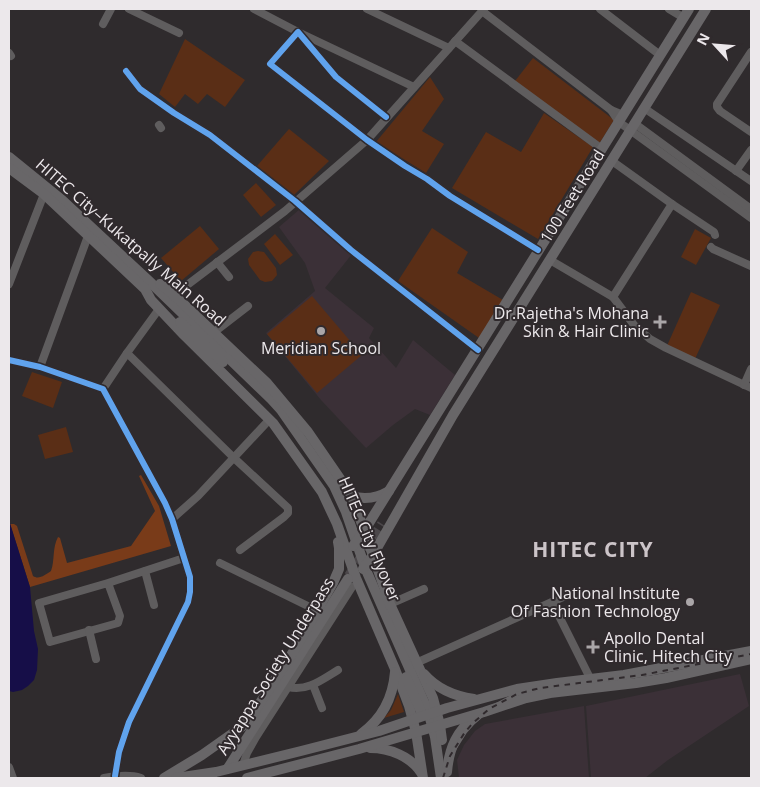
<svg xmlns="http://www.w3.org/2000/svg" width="760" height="787" font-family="'Open Sans',sans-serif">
<rect width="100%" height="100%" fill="#2f2b2d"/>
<g fill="#3b3037">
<path d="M300 209 352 254 325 288 374 328 369 338 396 368 413 340 455 375 430 415 415 409 393 425 366 448 321 400 266 333 315 291 305 263 279 227Z"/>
<path d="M740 674 749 706 668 760 645 778H591L586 706Z"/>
<path d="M584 706 589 778H459L457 760 464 745 475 731 485 724Z"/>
</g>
<g fill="#5a2e16">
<path d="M185 39 245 80 225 107 207 94 198 104 185 94 175 107 159 94Z"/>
<path d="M533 58 614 120 599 144 515 81Z"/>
<path d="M430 77 444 99 422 131 444 144 426 173 376 142Z"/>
<path d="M544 113 593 147 538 239 452 188 486 132 521 152Z"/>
<path d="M289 129 329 161 294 195 257 166Z"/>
<path d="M256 183 276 205 261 217 243 195Z"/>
<path d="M200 226 219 249 181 281 161 258Z"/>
<path d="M432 228 468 252 457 273 503 300 479 338 398 281Z"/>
<path d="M695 229 711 238 696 265 681 257Z"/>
<path d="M275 234 293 255 280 265 264 244Z"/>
<path d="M258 251 264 252 276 268 277 275 272 281 265 282 260 280 249 265 248 259 253 252Z"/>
<path d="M691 292 720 305 694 361 666 348Z"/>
<path d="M312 296 362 355 317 393 267 334Z"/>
<path d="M32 372 62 382 53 408 22 396Z"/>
<path d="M66 427 73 452 45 459 38 435Z"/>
<path d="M398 694 404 712 384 718 391 710Z"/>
</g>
<path fill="#793b19" d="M141 475 159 506 171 546 30 587 10 524H14L17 526 33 576C39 580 45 575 51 571 55 560 52 548 58 537L60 538 67 563 131 546 155 511 139 476Z"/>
<path fill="#160e48" d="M9 520 30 587 34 631 38 649 37 670 34 680 28 686 22 690 13 692 9 691Z"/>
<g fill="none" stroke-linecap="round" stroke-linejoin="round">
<path stroke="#4b474a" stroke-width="10" stroke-dasharray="10 5" stroke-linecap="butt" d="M349 576 382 524"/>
<g stroke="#5f5d5e" stroke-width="8">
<path d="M129 9 179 33"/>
<path d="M254 9 298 32 414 87"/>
<path d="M367 9 449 48"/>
<path d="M600 9 660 55"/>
<path d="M669 9 684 18"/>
<path d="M482 11 611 110"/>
<path d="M103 24 111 9"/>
<path d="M455 41 602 149"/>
<path d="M751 52 717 104V107L720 111 751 132"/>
<path d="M9 53 11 56"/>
<path d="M126 71 140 89 174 113 210 135 295 201 351 250 478 350"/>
<path d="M644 108 751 181"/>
<path d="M623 115 611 110 619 122 751 218"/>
<path d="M386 117 336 77 298 32 270 64 367 140 405 166 427 179 450 196 538 250"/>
<path d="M634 123 751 209"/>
<path d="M159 125 161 128"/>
<path d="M612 161 672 204 714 232 715 235"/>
<path d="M736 171 751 150"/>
<path d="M711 247 713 249 751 266"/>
<path d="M550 260 613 297 634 325 650 339 666 348 751 388"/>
<path d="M217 262 229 277"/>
<path d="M9 284 44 194"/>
<path d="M174 295 285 211 367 140 484 9"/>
<path d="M613 297 672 204"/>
<path d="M213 333 248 306"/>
<path d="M127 353 234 458 288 508V513L284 517 240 550"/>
<path d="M9 360 40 367 103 389 165 503 172 519 190 577V592L188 602 129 722 119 752 115 776"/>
<path d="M40 367 88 236"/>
<path d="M744 385 751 369"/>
<path d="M103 389 127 353 159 309"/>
<path d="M172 519 198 496 269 420"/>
<path d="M220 563 316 610"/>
<path d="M145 571 154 605"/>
<path d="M108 583 120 616 118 623 50 642 39 603 108 583 184 558"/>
<path d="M552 602 591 680"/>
<path d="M390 604 424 589"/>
<path d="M89 630 96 659"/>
<path d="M416 663 572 593"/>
<path d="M313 685 322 708"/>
<path d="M288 687C307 692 323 679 338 670"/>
<path d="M243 765 247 753 256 737 352 587"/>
<path d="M9 767 13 778"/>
<path d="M104 778C115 776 129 774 141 778"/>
</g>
<g stroke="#686668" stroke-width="10">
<path d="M9 157 62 200 149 281 271 399 281 410 334 486 346 512 366 570 428 711 435 737 441 778"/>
<path d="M9 168 44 194 145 289 151 300 184 335 273 423 322 492 337 524 356 578 395 669 409 706 416 732 423 778"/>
<path d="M160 284 174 295 267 383 308 432 352 496 390 604 433 698 440 725 442 740"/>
<path d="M180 322 223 362"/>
<path d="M352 496C365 500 377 498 389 491"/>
<path d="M353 546 364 531 689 9"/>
<path d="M363 569 373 555 453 415 706 9"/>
<path d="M424 674C437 689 454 696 474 699"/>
<path d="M406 677 422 714"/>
<path d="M361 734C382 719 393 697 395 672"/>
<path d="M370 748C389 748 411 756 422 774"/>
<path d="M228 768 348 579"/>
<path d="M447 772C449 748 457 730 476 716"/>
<path d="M164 778 202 755 243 726 249 720 295 649 333 583 339 569V548L338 542"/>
<path d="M176 778 216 772 301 751 379 731 447 708 517 689 557 683 624 675 751 651"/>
<path d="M247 778 359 749 484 712 526 698 550 693 636 683 666 678 751 659"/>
</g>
<g stroke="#686668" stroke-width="4">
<path id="rail" d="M443 778 450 756 465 732 473 723 489 709 517 694 540 688 642 675 751 654"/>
</g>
<use href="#rail" stroke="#302a2d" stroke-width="2" stroke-dasharray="5.5" stroke-linecap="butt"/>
<g stroke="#302a2d" stroke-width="9">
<g id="cycleway">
<path d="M126 71 140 89 174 113 210 135 295 201 351 250 478 350"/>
<path d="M386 117 336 77 298 32 270 64 367 140 405 166 427 179 450 196 538 250"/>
<path d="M9 360 40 367 103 389 165 503 172 519 190 577V592L188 602 129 722 119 752 115 776"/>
</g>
</g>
<use href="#cycleway" stroke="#60a3ed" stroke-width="6"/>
</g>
<g fill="#aaa6a8" stroke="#302a2d" stroke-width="2">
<path d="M657.5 314.5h5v5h5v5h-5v5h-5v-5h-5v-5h5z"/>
<circle cx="321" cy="331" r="5"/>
<circle cx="690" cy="602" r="5"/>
<path d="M590.5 639.5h5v5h5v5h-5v5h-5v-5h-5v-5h5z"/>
</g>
<g text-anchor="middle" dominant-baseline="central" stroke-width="4" stroke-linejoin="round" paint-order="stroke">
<g font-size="16" fill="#ece8eb" stroke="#302a2d">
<text transform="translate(572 196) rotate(-58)">100 Feet Road</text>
<text transform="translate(131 242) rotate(41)">HITEC City–Kukatpally Main Road</text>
<text transform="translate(370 539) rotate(67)">HITEC City Flyover</text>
<text transform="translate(275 666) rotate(-58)">Ayyappa Society Underpass</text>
</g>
<g font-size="16" fill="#ece8eb" stroke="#302a2d" text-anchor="end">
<text x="649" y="313">Dr.Rajetha's Mohana<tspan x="649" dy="18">Skin &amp; Hair Clinic</tspan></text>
<text x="321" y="348" text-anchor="middle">Meridian School</text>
<text x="680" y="593">National Institute<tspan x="680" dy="18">Of Fashion Technology</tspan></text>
<text x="604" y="638" text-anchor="start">Apollo Dental<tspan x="604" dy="18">Clinic, Hitech City</tspan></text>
</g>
<g font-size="21" font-weight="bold" letter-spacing="1" fill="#ccc4c8" stroke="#302a2d">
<text x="593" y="549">HITEC CITY</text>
</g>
</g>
<rect width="760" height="787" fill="none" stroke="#ece8eb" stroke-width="20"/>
<g transform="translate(715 45) rotate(296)" stroke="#302a2d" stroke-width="4" paint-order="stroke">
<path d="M0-4L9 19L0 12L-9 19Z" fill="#ece8eb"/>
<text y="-8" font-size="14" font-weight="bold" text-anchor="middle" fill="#ece8eb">N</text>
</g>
</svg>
